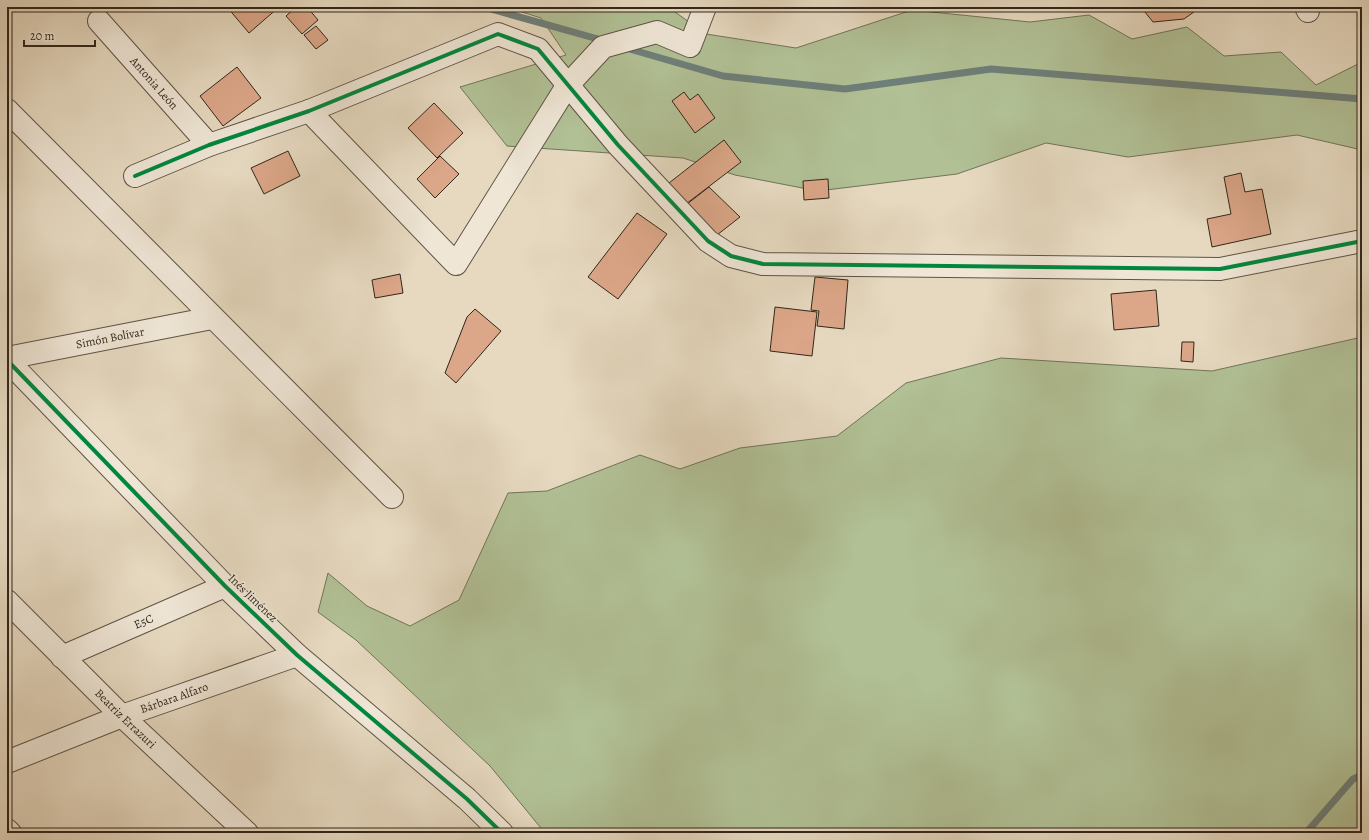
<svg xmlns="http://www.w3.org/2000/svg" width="1369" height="840" font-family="Alegreya,serif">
<rect width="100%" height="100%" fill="#e6d9c0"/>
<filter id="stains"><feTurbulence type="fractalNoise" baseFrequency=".005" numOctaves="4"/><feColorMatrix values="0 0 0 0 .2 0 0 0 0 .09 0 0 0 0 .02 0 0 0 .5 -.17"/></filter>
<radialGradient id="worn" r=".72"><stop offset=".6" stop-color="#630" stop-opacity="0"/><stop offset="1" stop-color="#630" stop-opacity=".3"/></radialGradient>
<g fill="#b1c095" stroke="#717458">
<path d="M506 7H668L706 34 796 48 912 10 1030 22 1089 15 1132 39 1187 27 1224 56 1281 52 1316 85 1362 62V150L1297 135 1128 157 1046 143 957 174 818 191 735 175 683 158 507 146 460 87 566 55 541 18Z"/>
<path d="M1362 337V833H545L490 766 356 640 318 612 328 573 367 606 410 626 459 600 508 493 547 491 640 455 680 469 740 448 837 436 906 383 1001 358 1212 371Z"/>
</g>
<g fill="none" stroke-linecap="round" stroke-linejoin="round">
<g stroke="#6e7f79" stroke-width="7">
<path d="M484 7 605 41"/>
<path d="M626 48 723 76 845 89 991 69 1362 99"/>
<path d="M1306 833 1353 779 1362 775"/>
</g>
</g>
<g fill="#dca789" stroke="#31271b">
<path d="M227 7H279L249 33Z"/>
<path d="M296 7H307L318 20 302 34 286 16Z"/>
<path d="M818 7H861L856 10Z"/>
<path d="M1152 7H1197L1198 9 1184 19 1153 22 1145 12Z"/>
<path d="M316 26 328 40 316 49 304 35Z"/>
<path d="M237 67 261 98 223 126 200 96Z"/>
<path d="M684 92 690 100 698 94 715 118 695 133 672 101Z"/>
<path d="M434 103 463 133 437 158 408 128Z"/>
<path d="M724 140 741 162 686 204 669 183Z"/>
<path d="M288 151 300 176 264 194 251 168Z"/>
<path d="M440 156 459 174 435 198 417 179Z"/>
<path d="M1241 173 1245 192 1262 189 1271 234 1212 247 1207 219 1231 214 1224 177Z"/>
<path d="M828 179 829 198 804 200 803 181Z"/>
<path d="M709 187 740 217 717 235 687 204Z"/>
<path d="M637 213 667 234 618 299 588 277Z"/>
<path d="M400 274 403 293 375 298 372 280Z"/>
<path d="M815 277 848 280 844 329 817 326 819 311 811 310Z"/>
<path d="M1156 290 1159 326 1114 330 1111 294Z"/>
<path d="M775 307 817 312 812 356 770 351Z"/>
<path d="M475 309 501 331 456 383 445 373 467 317Z"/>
<path d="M1182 342H1194L1193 362 1181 361Z"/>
</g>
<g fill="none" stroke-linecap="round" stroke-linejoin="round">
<g stroke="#5e5444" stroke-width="24">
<g id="street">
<path d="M1306 7 1308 11"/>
<path id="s1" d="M99 21 209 145"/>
<path d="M7 110 392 497"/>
<path d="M309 111 456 264 567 86 603 47 657 32 690 46 705 7"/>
<path d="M135 176 209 145 309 111 498 34 538 49 618 145 708 241 731 256 763 264 1220 269 1362 241"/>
<path id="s2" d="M7 358 212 318"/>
<path d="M7 360 225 586 297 655 467 799 502 833"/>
<path id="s3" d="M7 601 122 716 247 833"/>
<path id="s4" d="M62 657 225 586"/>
<path id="s5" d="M7 762 122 716 297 655"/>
<path d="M7 830 10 833"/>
</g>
</g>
<use href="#street" stroke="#efe6d6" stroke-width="22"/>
<g stroke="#efe6d6" stroke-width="6">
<g id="cycleway">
<path d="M135 176 209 145 309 111 498 34 538 49 618 145 708 241 731 256 763 264 1220 269 1362 241"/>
<path d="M7 360 225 586 297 655 467 799 502 833"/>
</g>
</g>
<use href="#cycleway" stroke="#00873e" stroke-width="4"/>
</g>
<g text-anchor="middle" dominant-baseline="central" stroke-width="3" stroke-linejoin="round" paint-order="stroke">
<g font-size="12" fill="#31271b" stroke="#efe6d6">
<text stroke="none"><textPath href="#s1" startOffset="83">Antonia León</textPath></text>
<text stroke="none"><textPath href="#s2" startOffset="105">Simón Bolívar</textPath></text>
<text transform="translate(253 598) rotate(44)">Inés Jiménez</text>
<text stroke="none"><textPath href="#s4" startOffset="89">E5C</textPath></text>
<text stroke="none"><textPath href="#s5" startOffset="179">Bárbara Alfaro</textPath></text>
<text stroke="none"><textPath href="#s3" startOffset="167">Beatriz Errazuri</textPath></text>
</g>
</g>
<rect width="1369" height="840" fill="none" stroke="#e6d9c0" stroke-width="24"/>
<rect x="8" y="8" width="1353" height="824" fill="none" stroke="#31271b" stroke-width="2"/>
<rect x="12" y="12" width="1345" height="816" fill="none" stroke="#31271b"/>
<path d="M24 40v6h71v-6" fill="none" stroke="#31271b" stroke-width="2"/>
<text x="30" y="40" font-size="12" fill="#31271b" stroke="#efe6d6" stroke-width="3" paint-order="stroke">20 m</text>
<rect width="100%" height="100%" filter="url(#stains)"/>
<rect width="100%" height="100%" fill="url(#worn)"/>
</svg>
